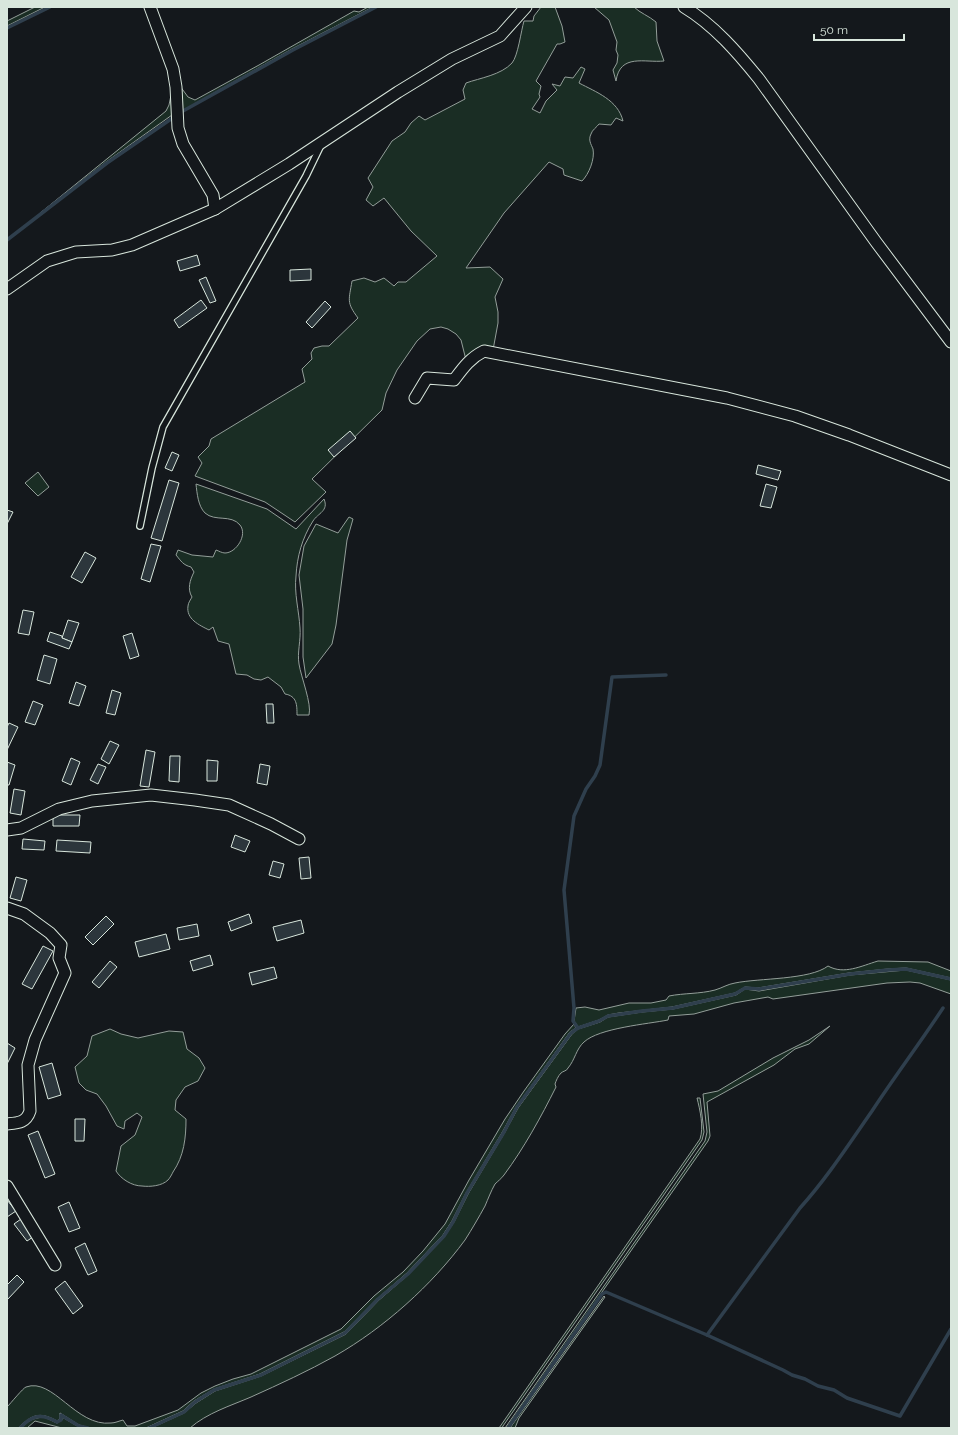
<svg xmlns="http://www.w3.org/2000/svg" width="958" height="1435" font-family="Raleway,sans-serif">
<rect width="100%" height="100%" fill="#14181c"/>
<g fill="#1a2d24" stroke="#939e99">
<path d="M35 7H45L7 26V21Z"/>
<path d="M368 7H373L292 49 182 111 180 86 188 97 195 100 259 65 354 11 359 12Z"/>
<path d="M541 7H555L562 26 565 42 560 44H557L536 81 541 86 539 94 540 97 532 109 540 113 546 101 557 90 552 84 560 86 565 77 573 78 581 67 585 69 579 83C596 92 618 100 623 121L616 118 611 125 599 124C597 127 592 130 591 134 588 140 591 144 593 149 595 159 589 174 582 181L564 175 563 169 549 162 504 213 466 268 490 267 503 279 495 297 498 312V323L493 350 466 360 461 340 456 334 448 329 441 327 430 329 417 341 397 370 386 393 382 410 312 479 326 492 295 522 265 502 195 476 202 463 198 457 209 446 211 439 305 382 302 369 312 359 311 353 314 348 322 346H329L358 318C346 302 349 300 352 281L364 278 375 282 384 278 394 286 398 282H406L437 256 411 231 384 198 373 206 366 200 373 187 368 178 392 141 405 132 411 123 419 116 425 120 465 99 463 90 466 83C480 78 501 75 512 63 518 56 521 31 524 21H533L534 16Z"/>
<path d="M594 7H634C640 13 649 16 656 22L657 41 664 61C645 63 620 53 616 81L613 70 617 63 618 55 616 50 617 42 609 20Z"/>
<path d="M171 95 172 115 106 162 39 214 166 111 169 105Z"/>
<path d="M38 472 49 487 38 496 25 483Z"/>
<path d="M196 484 267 509 296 529 324 499C329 511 318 513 313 521 302 538 297 557 296 576 294 593 299 611 300 628 301 640 297 653 299 664 301 677 312 704 309 715H297C297 705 297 696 285 694L281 687 268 677 261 680 254 679 247 675 236 674 229 644 218 641 213 627 209 630C199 625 186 619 188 606 188 603 191 599 192 597 187 589 190 580 194 572L191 567C183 565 181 561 176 555L178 550 192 555 213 557 216 550C219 551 222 553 225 553 236 553 248 535 240 525 231 514 215 522 205 513 198 506 197 493 196 484Z"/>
<path d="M349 517 353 519 347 540 336 625 332 644 306 678 303 657V609L299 575 304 546 316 524 338 533Z"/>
<path d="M878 961 928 962 951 971V978L906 968 888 969 849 973 758 988 745 987 735 993 672 1007 619 1013 608 1015 599 1020 578 1027 574 1021 576 1008 585 1007 599 1010 629 1003H651L666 1000 669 996C684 993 700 994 715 990 722 988 728 984 735 983 759 978 810 980 828 966 844 975 861 966 878 961Z"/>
<path d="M906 970 951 980V994L920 983 910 982 887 983 773 999 768 997 734 1003 694 1014 669 1016 668 1020C648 1024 599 1028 584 1042 576 1049 575 1060 568 1068 567 1071 563 1071 561 1073 558 1076 556 1081 555 1084L556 1087C541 1117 524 1148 504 1175 501 1179 498 1181 495 1184 491 1191 488 1199 485 1206 479 1217 472 1229 465 1240 432 1285 384 1328 335 1356 308 1371 280 1384 251 1397 230 1406 207 1413 190 1428H151L184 1413 196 1403 215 1391 261 1376 346 1334 379 1300 408 1275 444 1237 454 1222 468 1194 505 1132 518 1108 572 1034 578 1029 600 1022 608 1017 642 1012 673 1009 736 995 745 989 759 991 850 975Z"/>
<path d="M574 1024 576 1028 570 1032 516 1107 503 1131 466 1193 452 1221 443 1235 407 1273 378 1298 344 1332 260 1374 214 1389 194 1401 183 1411 146 1428H90L79 1425 60 1413V1419L57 1421C39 1411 32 1415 18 1428H7V1407C11 1403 23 1388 26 1387 53 1377 76 1427 111 1423 115 1423 119 1421 123 1420L127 1426H135L178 1410 201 1393 215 1386 233 1379 251 1374 341 1329 374 1296 403 1272 423 1251 445 1224 469 1180 505 1119 524 1091 565 1034Z"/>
<path d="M830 1026 809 1044 795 1049 774 1065 707 1102 710 1136 708 1141 508 1426 505 1428 705 1141 707 1132 703 1094 718 1091 773 1058 809 1040Z"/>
<path d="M110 1029 121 1034 138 1038 169 1031 183 1032 187 1049 199 1058 205 1068 198 1081 185 1087 176 1100 175 1110 186 1119C186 1138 184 1156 173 1172 172 1174 170 1178 168 1180 162 1186 150 1187 142 1186 132 1186 121 1179 116 1171L121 1146 135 1135 142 1117 137 1113 125 1121 124 1129 117 1126 106 1106 97 1094 86 1090 79 1083 75 1067 87 1056 92 1036Z"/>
<path d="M697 1098H700L704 1132 702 1140 503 1426 502 1428H499L700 1139C704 1127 700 1110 697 1098Z"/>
<path d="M604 1296 605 1297 519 1418 515 1428H510Z"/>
<path d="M44 1417 57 1423 62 1420V1417L79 1427 84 1428H62L35 1421 27 1428H21C29 1420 33 1418 44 1417Z"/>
</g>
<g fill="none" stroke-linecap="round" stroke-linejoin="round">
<g stroke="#2f3f4d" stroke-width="3.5">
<path d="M7 28 50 7"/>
<path d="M183 111 293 50 376 7"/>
<path d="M7 240 107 163 174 117"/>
<path d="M578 1028 573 1021 574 1008 564 890 574 816 586 789 595 776 600 765 612 677 666 675"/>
<path d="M707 1335 800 1208C827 1178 849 1144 872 1111 895 1076 920 1043 943 1008"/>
<path d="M20 1428C32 1415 41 1413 57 1422L61 1420V1415L79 1426 88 1428"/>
<path d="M149 1428 184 1412 195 1402 214 1390 261 1375 345 1333 378 1299 408 1274 444 1236 453 1222 467 1193 504 1132 517 1107 571 1033 578 1028 599 1021 608 1016 642 1011 673 1008 735 994 745 988 759 989 850 974 888 970 906 969 951 979"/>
<path d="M508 1428 602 1294 606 1292 707 1335 783 1370 792 1375 805 1379 818 1386 834 1390 847 1398 900 1416 951 1329"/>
</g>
</g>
<g fill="#2c363c" stroke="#d8e6dc">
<path d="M197 255 200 265 180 271 177 261Z"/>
<path d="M311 269V280L290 281V270Z"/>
<path d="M206 277 216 301 210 303 199 280Z"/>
<path d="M201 300 207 308 179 328 174 320Z"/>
<path d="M325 301 331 307 312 328 306 322Z"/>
<path d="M350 431 356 438 334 457 328 450Z"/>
<path d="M172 452 179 455 172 471 165 468Z"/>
<path d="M758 465 781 471 778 480 756 474Z"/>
<path d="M169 480 179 483 162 541 151 538Z"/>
<path d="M766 484 777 487 771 508 760 506Z"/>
<path d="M7 510 13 512 7 524Z"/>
<path d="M151 544 161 546 150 582 141 579Z"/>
<path d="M85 552 96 558 82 583 71 577Z"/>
<path d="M23 610 34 612 29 635 18 633Z"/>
<path d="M68 620 79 623 72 642 62 638Z"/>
<path d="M50 632 62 636V638L72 642 69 649 47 641Z"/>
<path d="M132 633 139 656 130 659 123 636Z"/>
<path d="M44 655 57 659 50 684 37 680Z"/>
<path d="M76 682 86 686 79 706 69 703Z"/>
<path d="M112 690 121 693 115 715 106 713Z"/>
<path d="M33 701 43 705 35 725 25 722Z"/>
<path d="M266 704H273L274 723H267Z"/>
<path d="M9 723 18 727 7 750V727Z"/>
<path d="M110 741 119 745 109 764 101 759Z"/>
<path d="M146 750 155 752 149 787 140 786Z"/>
<path d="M170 756H180L179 782 169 781Z"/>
<path d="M71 758 80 762 71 785 62 781Z"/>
<path d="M207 760 218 761 217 781H207Z"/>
<path d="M7 762 15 765 9 785H7Z"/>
<path d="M98 764 106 767 98 784 90 780Z"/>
<path d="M260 764 270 766 267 785 257 783Z"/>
<path d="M14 789 25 791 21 815 10 813Z"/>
<path d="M53 815H80L79 826H53Z"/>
<path d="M235 835 250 841 245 852 231 847Z"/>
<path d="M23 839 45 841 44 850 22 849Z"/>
<path d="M57 840 91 842 90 853 56 851Z"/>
<path d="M309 857 311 878 301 879 299 858Z"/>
<path d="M273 861 284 864 280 878 269 875Z"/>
<path d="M16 877 27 880 21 901 10 898Z"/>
<path d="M249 914 252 923 231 931 228 922Z"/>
<path d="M106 916 114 924 93 945 85 937Z"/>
<path d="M301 920 304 933 277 941 273 927Z"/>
<path d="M197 924 199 936 179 940 177 928Z"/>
<path d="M166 934 170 949 139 957 135 942Z"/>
<path d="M43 946 53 951 32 989 22 984Z"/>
<path d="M210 955 213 965 193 971 190 961Z"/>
<path d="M110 961 117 967 99 988 92 982Z"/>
<path d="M274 967 277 978 252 985 249 973Z"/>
<path d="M7 1043 15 1048 7 1064Z"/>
<path d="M52 1063 61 1095 48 1099 39 1067Z"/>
<path d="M75 1119H85L84 1141H75Z"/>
<path d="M38 1131 55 1174 45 1178 28 1135Z"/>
<path d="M7 1200 16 1211 7 1217Z"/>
<path d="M69 1202 80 1228 69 1232 58 1207Z"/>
<path d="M21 1219 33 1237 27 1241 14 1224Z"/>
<path d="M85 1243 97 1271 88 1275 75 1248Z"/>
<path d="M17 1275 24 1282 7 1300V1285Z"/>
<path d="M65 1281 83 1306 73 1314 55 1289Z"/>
</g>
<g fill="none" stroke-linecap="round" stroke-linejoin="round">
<g stroke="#d8e6dc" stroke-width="8">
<path id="service" d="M140 526 152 468 163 427 306 176 321 145"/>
</g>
<g stroke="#d8e6dc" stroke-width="13">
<g id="minor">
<path d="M150 7 173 69 176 87 178 128 183 144 213 195 215 209"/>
<path d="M684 7C714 25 738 53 759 79L876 242 951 342"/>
<path d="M7 289 47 261 76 252 112 250 132 245 215 209 289 164 398 92 452 59 500 36 526 7"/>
<path d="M415 398 427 378 454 380C463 368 470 358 484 351L727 398 795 416 849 435 951 475"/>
<path d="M7 830 21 828 59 809 92 801 151 795 195 800 229 805 271 824 299 839"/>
<path d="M7 908 24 914 50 933 61 945 59 958 65 973 35 1040 28 1065 30 1111C26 1123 18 1123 7 1124"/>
<path d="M7 1186 55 1265"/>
</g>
</g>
<use href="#service" stroke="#14181c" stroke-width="5.5"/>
<use href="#minor" stroke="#14181c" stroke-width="11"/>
</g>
<rect width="958" height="1435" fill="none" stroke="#d8e6dc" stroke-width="16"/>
<path d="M814 34v6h90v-6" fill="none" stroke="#d8e6dc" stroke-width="2"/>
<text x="820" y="34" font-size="12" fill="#d8e6dc" stroke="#14181c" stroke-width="3" paint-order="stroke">50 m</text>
</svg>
